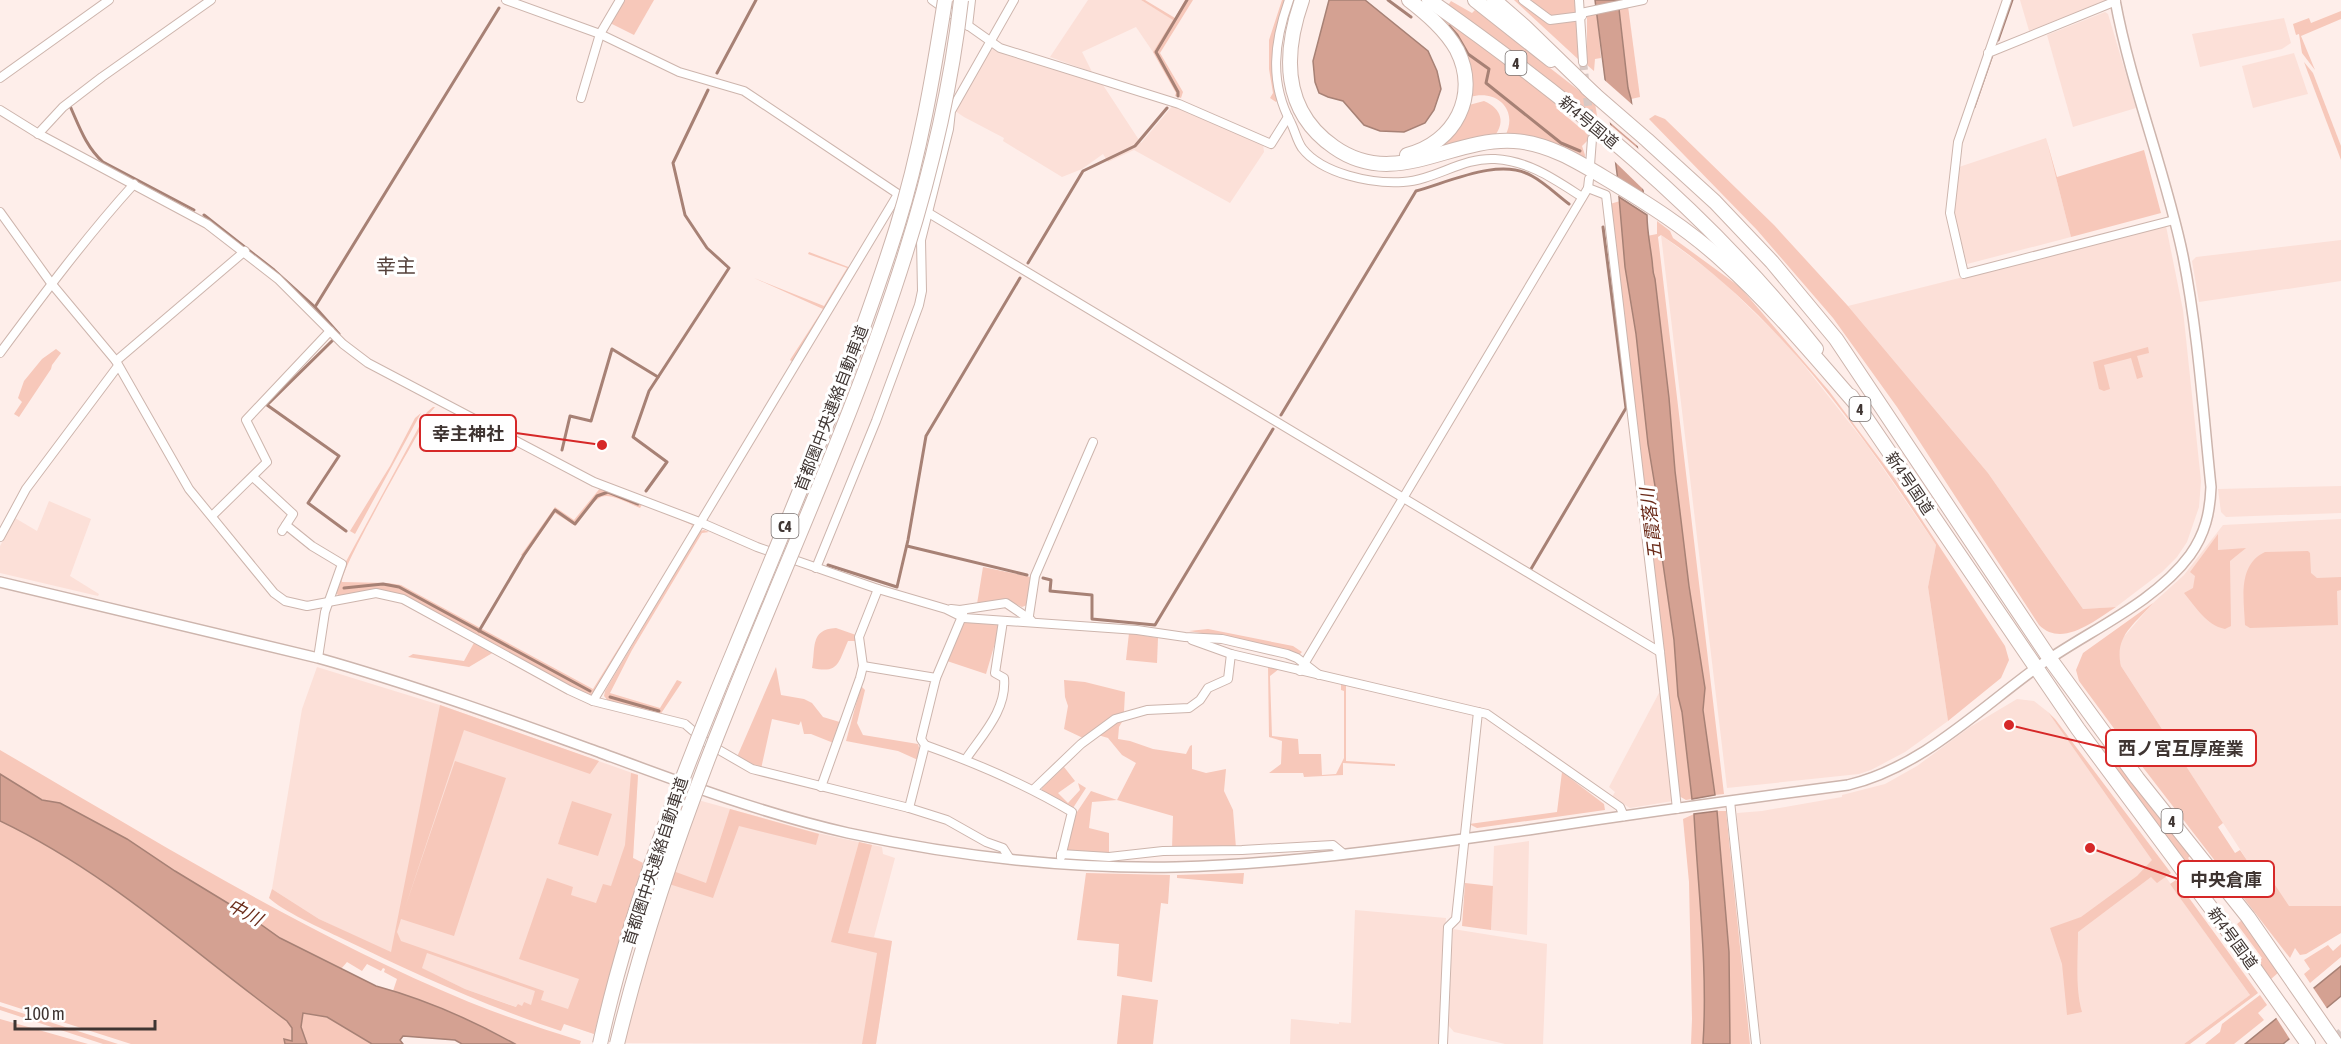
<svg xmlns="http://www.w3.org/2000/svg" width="2341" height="1044" font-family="'Asap Condensed','Noto Sans JP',sans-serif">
<rect width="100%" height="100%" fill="#feeeea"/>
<g fill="#fce0d8">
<path d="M1088 0H1141L1174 20 1153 52 1136 27 1082 52 1092 72 1050 57Z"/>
<path d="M2020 0H2109L2030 34Z"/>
<path d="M2105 12 2108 14 2136 108 2073 127 2047 35Z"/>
<path d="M2284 18 2291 43 2282 49 2200 67 2192 34Z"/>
<path d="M991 48 1006 55 1101 82 1141 143 1174 104 1263 144 1264 152 1230 203 1134 150 1108 162 1103 154 1082 169 1062 177 1003 141 1004 138 964 117 955 111Z"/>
<path d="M2294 53 2308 94 2253 108 2242 66Z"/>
<path d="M2046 138 2071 237 1967 264 1954 213 1959 167Z"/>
<path d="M2166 226 2183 310 2201 481 2199 507 2187 542 2177 557 2162 572 2116 607 2083 609 1988 473 1848 306Z"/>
<path d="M1661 235 1717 276 1788 345 1867 445 1936 545 1928 587 1948 721 1905 752 1871 770 1859 774 1727 788Z"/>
<path d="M2341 240V281L2199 302 2192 261 2196 257Z"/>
<path d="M2341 486V513L2226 517 2221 512 2218 489Z"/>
<path d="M49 501 91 519 70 576 99 594 98 596 0 573V546L15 518 37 531Z"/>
<path d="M2341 519V922L2306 951 2121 666 2118 653 2121 640 2153 603 2184 575 2223 525Z"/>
<path d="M317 667 440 705 638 775 633 858 643 863 618 944 594 1034 465 989 319 919 272 889 302 709Z"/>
<path d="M1659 693H1662L1673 801 1630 808 1612 797 1615 792 1609 787Z"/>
<path d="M2017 699 2034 701 2048 712 2250 995 2184 1044H1761L1738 844 1737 813 1762 811 1842 797V795L1885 784 1917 766 1970 727Z"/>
<path d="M698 800 817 833 882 847 883 854 895 858 874 937 892 941 876 1044 624 1043 654 933Z"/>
<path d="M1529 841 1527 935 1491 930 1494 846Z"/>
<path d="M1355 910 1446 918 1439 1044H1290L1291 1019 1339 1024V1022L1351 1023Z"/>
<path d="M1453 929 1547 944 1543 1044H1505L1454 1032 1448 1025Z"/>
</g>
<g fill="#f7c8ba" fill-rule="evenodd">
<path d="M623 0H654L634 35 610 23Z"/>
<path d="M1141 0H1145L1175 18 1185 0H1193L1160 53 1183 92 1181 98 1175 96 1176 93 1153 52 1173 20Z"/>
<path d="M1282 0H1286C1273 40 1270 58 1278 100L1276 102 1270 98 1273 93 1269 69V40Z"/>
<path d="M1418 0C1466 34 1513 67 1558 105L1556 108 1589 135V139L1582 146 1585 155 1584 161 1505 136C1519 110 1497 89 1470 97L1471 77Z"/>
<path d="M1439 0 1449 4 1451 1 1472 13 1475 10 1478 12 1595 103 1598 122Z"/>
<path d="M1514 0H1519C1542 18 1543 27 1573 21L1577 23 1579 60Z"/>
<path d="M1532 0H1578L1577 11 1572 14 1549 16 1533 3Z"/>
<path d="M1628 6 1640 97 1631 99 1628 88 1619 7Z"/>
<path d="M2341 11V19L2301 36 2315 70 2302 53 2299 34 2296 35 2293 24 2309 18 2311 23Z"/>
<path d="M1597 12 1601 58 1595 59 1594 71 1587 65V16Z"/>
<path d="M2304 62 2313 73 2341 146V160Z"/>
<path d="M1484 101C1502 109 1506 123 1493 138L1443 151 1441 145 1459 128 1469 105Z"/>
<path d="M1655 115 1665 119 1774 225 1848 306 1988 473 2083 609 2116 607C2094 621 2062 648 2039 625L1897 407 1833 318 1757 230 1649 119Z"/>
<path d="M2046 138 2057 177 2144 150 2161 213 2071 237Z"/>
<path d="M1620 201 1625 267 1636 334 1648 444 1657 498 1658 529 1674 640 1678 696 1682 712 1692 799 1686 800 1679 796 1610 204Z"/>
<path d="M1657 221 1670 231 1673 238 1740 287 1829 391 1895 479 2005 646 2009 660 2001 678 1948 721 1928 587 1936 545C1860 430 1777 312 1661 235L1658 237 1724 794 1715 795 1703 710 1705 688 1689 586 1675 471 1669 398 1655 279C1651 268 1650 249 1647 236L1657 234Z"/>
<path d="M809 252 851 268 794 363 790 360 823 309 754 278 824 306 847 268 808 254Z"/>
<path d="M2148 347 2149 353 2137 356 2143 377 2137 379 2131 358 2104 365 2110 389 2104 391 2099 389 2093 362Z"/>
<path d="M56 349 61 353 52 365 51 369 19 417 14 414 22 402 18 398 24 381 42 359Z"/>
<path d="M433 407H435L429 414C417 436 340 569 342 582L388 583 401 585 593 689 690 533 692 525 643 503 640 508C597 489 604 491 574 525L555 513 524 557 521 555 555 507 574 520 601 487 692 523 694 530 596 694 587 696 405 596C382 589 362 593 339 596L335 592 343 567 427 412Z"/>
<path d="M421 413 355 534 350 531 390 466 415 418Z"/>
<path d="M704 530 709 532 702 533 632 650 610 693 660 708 677 680 682 682 660 715 609 702 604 696 605 691 700 531Z"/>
<path d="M2218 534V550L2246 548 2230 561 2231 626 2225 629C2206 625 2196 607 2184 593L2193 588 2195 576 2190 572Z"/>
<path d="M2308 551 2310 553 2311 573 2317 578 2341 577V590L2337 591 2338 625 2250 628 2245 625C2244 600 2237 565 2265 552Z"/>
<path d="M983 567 1031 577 1027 605 1022 607 1005 599 977 604Z"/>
<path d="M2153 603C2134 625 2114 636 2121 666L2223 823 2218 827 2235 853 2240 850 2261 881 2269 876 2289 906H2341V933L2306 954 2300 955 2295 948 2290 958 2138 761 2079 681 2076 670 2083 653Z"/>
<path d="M967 621 998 624 1000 626 986 674 947 661 963 623Z"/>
<path d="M836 628 856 635V641H848C838 663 839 674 812 668 816 650 809 629 836 628Z"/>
<path d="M1208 629 1293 646 1302 652 1299 655 1226 637 1189 631Z"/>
<path d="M1129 633 1158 638 1157 663 1126 660Z"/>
<path d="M475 641 494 652 469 667 408 657 413 654 464 661Z"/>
<path d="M1268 666 1279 669 1270 676 1272 736 1298 739 1299 754H1321L1322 775 1336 774 1344 758V691L1341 690V684L1346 685V761L1395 764V766L1343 763V775L1304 777 1303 773H1269L1281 764 1282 741 1269 737Z"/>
<path d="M776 667 781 695 804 699 812 703 823 717 843 723 836 744 811 734H804L801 721 799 725 772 719 761 769 737 757Z"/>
<path d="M1064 680 1085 682 1125 692 1124 712 1083 738 1064 729 1068 706 1065 697Z"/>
<path d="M861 686 865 690 857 723 863 735 918 744 920 751 918 760 898 751 846 741Z"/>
<path d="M440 705 599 761 590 774 464 730 405 908 455 761 506 778 454 936 401 919 397 932 401 941 544 991 541 1000 568 1009 579 979 519 959 547 878 573 887 571 895 596 903 603 884 611 886 625 845 631 773 638 775 633 858 643 863 618 944 594 1034 564 1024 561 1031C483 1005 416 974 341 938 324 930 281 910 269 898L272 889 319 919 391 952ZM427 953 535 991 531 1005 524 1002 522 1006 518 1004 516 1007 465 989 422 968Z"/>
<path d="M2048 712 2055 719 2171 873 2157 883 2151 877 2078 932C2078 958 2075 988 2082 1012L2067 1015 2062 964 2050 928 2081 917 2137 876 2152 860Z"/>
<path d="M1125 717 1119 727 1118 739 1130 741 1153 749 1186 754 1190 746 1192 745V769L1206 773 1226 769 1224 791 1233 810 1236 848 1172 849 1173 816 1117 800 1092 802 1089 828 1109 833V853L1068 851 1066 847 1077 812 1091 791 1117 800 1136 763 1122 755 1108 738 1098 735Z"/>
<path d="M2106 747 2192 854 2188 858 2205 881 2200 885 2103 750Z"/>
<path d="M0 750C153 839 305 934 469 1002 506 1017 543 1029 581 1041L580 1044H515L488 1029 393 991 397 979 384 972 385 969 383 968 381 971 367 964 362 971 347 962 341 969 280 939 249 916 175 871 127 839 60 803 42 800 0 774Z"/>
<path d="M1064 767 1075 781 1058 793 1068 803 1080 790 1078 783 1086 788 1073 808 1042 791V788Z"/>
<path d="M1562 772 1604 804 1605 810 1477 828 1469 824 1557 812Z"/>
<path d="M572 801 612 814 598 856 558 844Z"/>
<path d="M730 809 819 834 816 845 739 826 713 898 669 884 673 871 706 883Z"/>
<path d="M1717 811H1726L1750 1044H1730L1729 1039V952Z"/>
<path d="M1694 814C1698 891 1708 967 1703 1044H1691L1692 1019 1689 882 1683 819Z"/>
<path d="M0 821C106 872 193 952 287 1021L292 1028V1042L284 1039 285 1044H131L0 1002Z"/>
<path d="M859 842 872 845 848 933 892 941 876 1044H862L877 953 831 942Z"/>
<path d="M1086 873 1170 875 1168 904 1161 903 1152 982 1117 976 1119 944 1077 940Z"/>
<path d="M1244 873 1243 884 1177 878V875Z"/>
<path d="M2176 880 2258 993 2190 1044H2184L2250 995 2170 884Z"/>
<path d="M1465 883 1493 886 1491 930 1462 926Z"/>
<path d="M2242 920 2279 972 2271 979 2258 962 2262 958 2237 924Z"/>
<path d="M2341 944V957L2310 983 2304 974 2310 969 2304 960 2328 945 2333 951Z"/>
<path d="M1122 995 1158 1000 1153 1044H1117Z"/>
<path d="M2260 995 2267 1005 2258 1013 2264 1020 2234 1044H2205L2220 1032 2222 1024Z"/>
<path d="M0 1006 118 1044H103L0 1010Z"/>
<path d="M302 1013 327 1017 372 1044H307L301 1027Z"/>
<path d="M0 1019 88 1044H0Z"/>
</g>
<g fill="#d4a192" stroke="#a78175" stroke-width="1.5">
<path d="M1329 0H1365L1428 51 1437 71 1441 89 1434 110 1425 123 1404 132 1380 131 1364 125 1343 101 1328 97 1319 93 1315 82 1313 61Z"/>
<path d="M1595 0H1618L1628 88 1631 99 1644 198 1618 181Z"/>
<path d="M1619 197 1647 215C1647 231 1650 244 1652 260 1653 267 1652 271 1655 279L1669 398 1675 471 1689 586 1705 688 1703 710 1715 795 1692 799 1682 712 1678 696 1674 640 1658 529 1657 498 1648 444 1636 334 1625 267Z"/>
<path d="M0 774 42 800 60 803 127 839 175 871 249 916 280 938 376 986C424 999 472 1020 515 1044H462L455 1040 403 1036 400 1040 403 1044H372L327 1017 303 1013 301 1027 307 1044H285L284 1039 292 1041V1028L287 1021C193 952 107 872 0 821Z"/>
<path d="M1717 811 1729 952 1730 1044H1703C1708 967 1698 891 1694 814Z"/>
<path d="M2341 966V996L2283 1044H2245Z"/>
</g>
<g fill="#feeeea">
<path d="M1601 77 1635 107 1641 149 1606 119Z"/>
<path d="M1607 122 1641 151 1647 193 1612 159Z"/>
<path d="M2312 986 2328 1010 2291 1041 2275 1016Z"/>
</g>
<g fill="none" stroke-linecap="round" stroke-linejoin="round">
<g stroke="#a78175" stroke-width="3">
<path d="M1388 0 1411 17"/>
<path d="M1449 26 1457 35 1468 54 1489 69 1486 83 1561 143 1580 151"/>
<path d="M1998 40 2012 0"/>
<path d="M717 73 756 0"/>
<path d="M1178 96V92L1156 52 1187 0"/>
<path d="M70 106C79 126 86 147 103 162L194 210"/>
<path d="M1974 107 1992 55"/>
<path d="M204 215 274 270 315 307"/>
<path d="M1028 263 1083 171 1135 146 1167 108"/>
<path d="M339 334 315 307 499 8"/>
<path d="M333 340 267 405 339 456 308 503 346 531"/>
<path d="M1281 415 1416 191C1449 182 1500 157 1532 176 1545 183 1557 195 1569 204"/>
<path d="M562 450 570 416 591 421 612 349 658 377"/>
<path d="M646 491 667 462 633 437 649 391 729 268 707 248 685 215 673 163 708 90"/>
<path d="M907 546 1027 575"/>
<path d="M828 565 897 587 908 540 926 436 1020 278"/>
<path d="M1531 569 1626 408 1603 227"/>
<path d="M1043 578 1051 580 1050 591 1092 595V619L1155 625 1273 429"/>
<path d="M344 588 383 584 399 587 590 691"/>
<path d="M479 631 524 555 555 510 575 524 597 496 608 492 638 504"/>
<path d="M610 697 659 711"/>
</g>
<g stroke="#d8c9c5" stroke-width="8" stroke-dasharray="8 4" stroke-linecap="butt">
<path d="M1583 62 1592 139"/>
<path d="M2327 1044 2341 1032"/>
</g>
<g stroke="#cdb5ad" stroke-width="10">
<g id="minor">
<path d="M506 0 600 34 679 72 744 91 907 200"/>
<path d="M932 0 1000 48 1179 104 1271 144 1288 117"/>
<path d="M1289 0C1274 42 1269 82 1291 123 1295 131 1297 141 1302 148 1322 174 1372 184 1403 182 1435 180 1463 157 1495 159 1529 161 1554 179 1582 197"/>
<path d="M1523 0 1550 20 1582 16"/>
<path d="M1579 0 1583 62"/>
<path d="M2007 0 1958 142 1950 213 1964 274 2174 220"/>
<path d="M1581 13 1643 0"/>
<path d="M968 26 971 0"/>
<path d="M1988 53 2116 1"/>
<path d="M0 78 109 0"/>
<path d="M581 98 600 34 620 0"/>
<path d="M0 110 37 133 207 224 278 279 343 344 368 363 594 482 702 523 757 547 878 589 946 609 964 618 1137 630 1185 637 1222 639 1287 654 1297 658 1319 675"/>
<path d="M38 134 63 107 102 77 211 0"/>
<path d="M1590 165 1592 139"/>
<path d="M1588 188 1606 195 1660 652 1677 809"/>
<path d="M917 206 1660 652"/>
<path d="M0 212 51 283 116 361 189 489 274 593 285 601 307 606 376 593 403 599 569 690 593 701 685 724 707 743 752 769 909 808 947 820 986 842 1003 848 1010 859"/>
<path d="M0 353C43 295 86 237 134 184"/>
<path d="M116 361 245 251"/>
<path d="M253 477 293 514 282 531"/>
<path d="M212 516 267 462 246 420 330 331"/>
<path d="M286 525 312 546 342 564 325 612 318 658"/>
<path d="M0 537 26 489 118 366"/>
<path d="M816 568 876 421 919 305 922 291 921 240 949 129 951 111 1014 0"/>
<path d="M951 609 960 610 1006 603 1031 620"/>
<path d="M1028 622 1035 576 1093 442"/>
<path d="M1192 640 1231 654 1487 714 1620 807 1624 816"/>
<path d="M863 666 936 678 921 739 925 745 909 808"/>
<path d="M1300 671 1588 188 1589 179"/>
<path d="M936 678 963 614"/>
<path d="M593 701 898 194"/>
<path d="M925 745C976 763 1025 784 1072 812L1061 857"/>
<path d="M966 759C982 735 1007 710 1004 678L995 673 1003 621"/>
<path d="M821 787 860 678 863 666 859 637 878 589"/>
<path d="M1034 789 1081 744 1115 719 1147 710 1189 708 1200 700 1208 688 1228 679 1231 654"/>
<path d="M1730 801 1756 1044"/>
<path d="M1061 854 1109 857 1163 851 1242 850 1333 845 1344 854"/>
<path d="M1443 1044 1448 927 1456 919 1478 712"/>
</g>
</g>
<g stroke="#cdb5ad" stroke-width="12">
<path id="tertiary" d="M0 582 318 658C414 685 507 719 601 753 682 783 764 814 848 833 955 856 1067 869 1176 867 1294 864 1412 846 1528 830 1635 814 1741 799 1848 785 1920 768 1977 711 2036 668 2085 632 2153 605 2190 555 2205 534 2210 513 2211 487 2203 410 2198 332 2183 256 2165 169 2131 87 2115 0"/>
</g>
<g stroke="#cdb5ad" stroke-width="16">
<g id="trunk">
<path d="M1429 0C1571 100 1709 212 1816 349"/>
<path d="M1475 0 1551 60"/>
<path d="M1587 88 1647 140 1715 202 1772 262 1836 339 2050 659 2137 778 2248 917 2336 1044"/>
<path d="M1851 396 2078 729 2228 931 2308 1044"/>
</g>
</g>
<g stroke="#cdb5ad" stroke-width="16">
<g id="motorway">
<path d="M1302 0C1283 54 1282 111 1334 147 1395 190 1450 137 1514 141 1547 143 1577 161 1605 178 1647 203 1688 229 1724 262 1772 305 1814 356 1857 405"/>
<path d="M1494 0 1525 27 1595 95"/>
<path d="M1407 155C1455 143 1480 95 1457 50 1446 30 1427 14 1409 0"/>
</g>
</g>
<use href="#minor" stroke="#fff" stroke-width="8"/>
<use href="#tertiary" stroke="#fff" stroke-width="9"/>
<use href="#trunk" stroke="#fff" stroke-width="14"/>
<use href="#motorway" stroke="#fff" stroke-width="14"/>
<g stroke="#cdb5ad" stroke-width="16" stroke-linecap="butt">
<g id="motorway-bridge">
<path d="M600 1044C630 907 682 775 736 646 793 508 852 370 897 227 920 153 933 77 945 0"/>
<path d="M617 1044C645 929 684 817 728 708 820 476 933 251 961 0"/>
</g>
</g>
<use href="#motorway-bridge" stroke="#fff" stroke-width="14"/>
</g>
<g text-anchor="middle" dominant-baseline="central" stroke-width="6" stroke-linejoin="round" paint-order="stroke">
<g fill="#fff" stroke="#797270" stroke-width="1.5">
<rect x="1505.5" y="51" width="21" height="24" rx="4.5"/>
<rect x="1849.5" y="397" width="21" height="24" rx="4.5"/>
<rect x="771.5" y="514" width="27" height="24" rx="4.5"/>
<rect x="2161.5" y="809" width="21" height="24" rx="4.5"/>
</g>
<g font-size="15" font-weight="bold" fill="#3f3532">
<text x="1516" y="63">4</text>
<text x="1860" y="409">4</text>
<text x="785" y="526">C4</text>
<text x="2172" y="821">4</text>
</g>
<g font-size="16" fill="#3f3532" stroke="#fff">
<text transform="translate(1589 122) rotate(40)">新4号国道</text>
<text transform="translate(831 408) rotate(-69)">首都圏中央連絡自動車道</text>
<text transform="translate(1910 483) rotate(56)">新4号国道</text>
<text transform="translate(655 861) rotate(-72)">首都圏中央連絡自動車道</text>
<text transform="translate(2233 938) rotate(54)">新4号国道</text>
</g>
<g font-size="18" font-style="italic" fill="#6b2c1a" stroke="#fff">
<text transform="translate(1651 524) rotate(-97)">五霞落川</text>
<text transform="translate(245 912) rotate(28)">中川</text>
</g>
<g font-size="20" fill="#56423c" stroke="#fff">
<text x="396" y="265">幸主</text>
</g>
</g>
<path fill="none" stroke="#d62828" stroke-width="2" d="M602 445L516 433M2009 725L2106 748M2090 848L2178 879"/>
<g fill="#d62828" stroke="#fff" stroke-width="2">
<circle cx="602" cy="445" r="6"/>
<circle cx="2009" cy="725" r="6"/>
<circle cx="2090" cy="848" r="6"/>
</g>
<g fill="#fff" stroke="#d62828" stroke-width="2">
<rect x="420" y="415" width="96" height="36" rx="6"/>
<rect x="2106" y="730" width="150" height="36" rx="6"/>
<rect x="2178" y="861" width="96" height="36" rx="6"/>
</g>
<g font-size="18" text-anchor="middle" font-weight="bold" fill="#3f3532">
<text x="468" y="440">幸主神社</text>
<text x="2181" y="755">西ノ宮互厚産業</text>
<text x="2226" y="886">中央倉庫</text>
</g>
<path d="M15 1020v9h140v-9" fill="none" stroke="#3f3532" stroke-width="3"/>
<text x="24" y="1020" font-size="18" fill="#3f3532" stroke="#ffffff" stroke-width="4.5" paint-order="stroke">100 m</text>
</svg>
